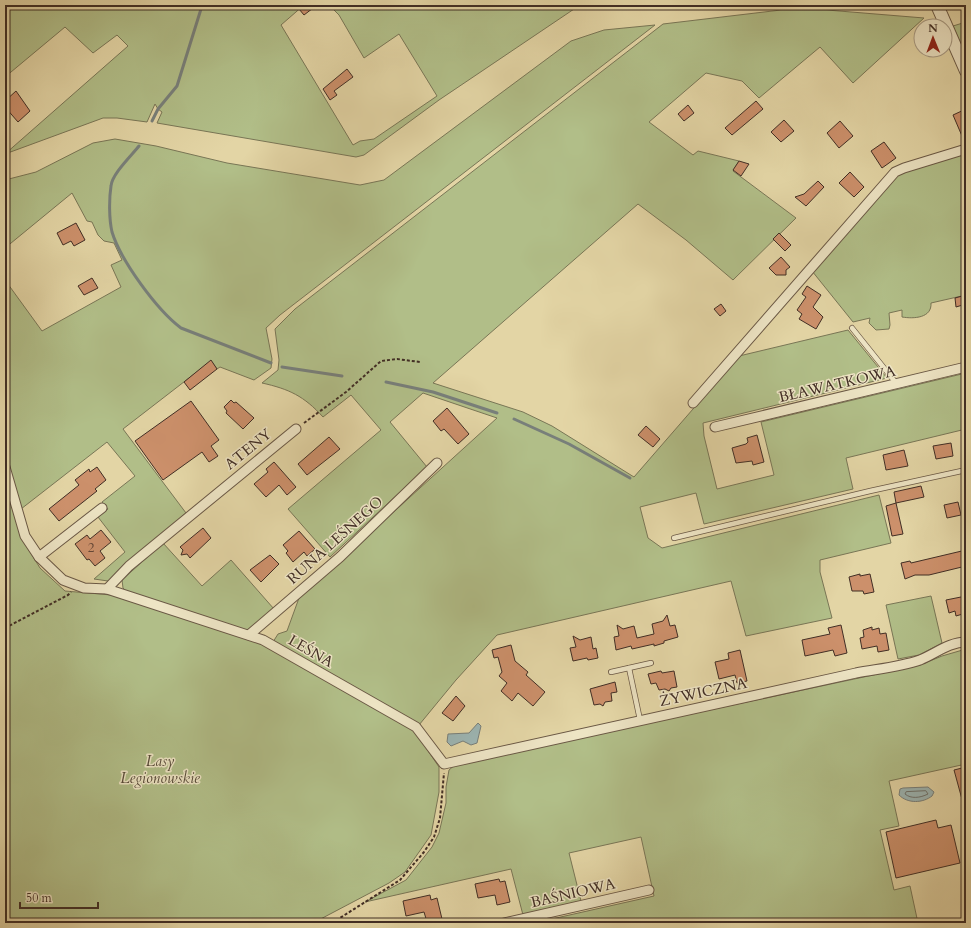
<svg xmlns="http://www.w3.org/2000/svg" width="971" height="928" font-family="Cardo,serif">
<rect width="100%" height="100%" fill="#e3d5a5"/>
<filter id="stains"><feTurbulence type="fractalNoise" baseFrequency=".005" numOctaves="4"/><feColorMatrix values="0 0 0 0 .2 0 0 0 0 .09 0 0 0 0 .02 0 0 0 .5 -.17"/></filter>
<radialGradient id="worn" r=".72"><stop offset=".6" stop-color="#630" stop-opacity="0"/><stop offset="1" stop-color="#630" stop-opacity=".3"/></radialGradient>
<g fill="#b1be88" stroke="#797656">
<path d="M6 5H304L281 25 353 145 360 141 374 139 437 96 399 34 364 58 339 15 329 5H580L439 100 364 155 356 157 157 123 162 112 158 109 155 104 147 122 117 118H103L5 154 128 46 117 35 93 53 65 27 5 77Z"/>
<path d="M781 10H827L924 18 853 83 820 47 759 98 742 81 706 73 649 122 693 155 698 151 739 161 733 171 796 218 733 280 686 240 638 204 433 383 523 412 552 426 634 477 739 356 848 330 887 378 703 423 704 436 717 489 774 475 761 422 966 373V429L846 458 853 489 704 524 696 493 640 507 648 538 662 548 879 495 891 543 820 560V572L832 618 746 636 731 581 497 635 456 680 419 725 273 642 278 634 287 631 299 598 497 418 423 393 390 422 427 467 330 557 288 509 381 430 351 395 323 417C304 396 289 389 262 383L278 370 279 360 275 329 295 309 663 24Z"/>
<path d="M966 22V56L953 26Z"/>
<path d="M655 25 280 315 266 328 272 359 271 368 254 380 220 367 217 369 211 361 123 429 186 513 108 581 94 579 125 552 98 517 108 509 102 502 135 476 107 442 21 509 5 458V280L42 331 121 287 111 265 122 260 114 243 104 241 98 235 92 222 87 221 72 193 5 248V180L36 172 93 143 115 139 156 146 227 163 360 185 384 180 571 41 604 30Z"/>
<path d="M966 152V295L931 303C932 318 914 319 902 317V310L889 313 890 325 889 329 876 330 869 323 870 318 853 322 812 271 899 173Z"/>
<path d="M5 487 24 542 40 568 65 591 123 596 256 639 414 730 439 767V792L431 835 405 872 389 883 313 923H5Z"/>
<path d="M163 543 202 586 231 560 274 609 249 631 128 593 123 588 122 580Z"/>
<path d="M931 596 942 643 919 655 898 659 886 605Z"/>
<path d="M966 649V764L889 781 899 826 880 830 894 890 910 886 918 923H534L654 896 641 837 569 853 581 901 523 915 511 869 365 902 406 880 432 847 439 833 446 803V787L449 770 456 764 920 665 942 656Z"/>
</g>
<g fill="#9cb5b3" stroke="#787f7a">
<path d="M478 723 481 726 477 743 471 745 463 741 451 746 447 742 448 734 469 733Z"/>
<path d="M928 787 934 792 932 796C923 803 908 804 899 795L900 789 903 788Z"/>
</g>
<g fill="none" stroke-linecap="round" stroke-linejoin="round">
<path stroke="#6e726c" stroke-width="1" d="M926 791 928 794C920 798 911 799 905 794L906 792Z"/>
<g stroke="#787f7a" stroke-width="3">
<path d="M152 121 158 109 177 86 201 9 204 5"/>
<path d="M139 146C131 156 112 174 111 186 109 199 109 219 112 232 121 261 157 310 181 328L271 363"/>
<path d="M282 367 342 376"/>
<path d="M386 382 433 392 497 413"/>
<path d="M514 419 569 444 630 478"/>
</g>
</g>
<g fill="#cc906b" stroke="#412e25">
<path d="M304 5H317L304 15 299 9Z"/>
<path d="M347 69 353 77 334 91 337 95 330 100 323 89Z"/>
<path d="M16 91 30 111 18 122 5 107V101Z"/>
<path d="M756 101 763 109 732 135 725 128Z"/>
<path d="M688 105 694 113 684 121 678 114Z"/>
<path d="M966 109V143H965L953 115Z"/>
<path d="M784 120 794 131 781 142 771 132Z"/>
<path d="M840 121 853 136 839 148 827 133Z"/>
<path d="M884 142 896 158 882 168 871 151Z"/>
<path d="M739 161 749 164 741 176 733 170Z"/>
<path d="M850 172 864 187 854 197 839 183Z"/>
<path d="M818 181 824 187 806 206 795 197 804 194Z"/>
<path d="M76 223 85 240 74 246 71 241 63 245 57 233Z"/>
<path d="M779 233 791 245 785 251 773 239Z"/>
<path d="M781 257 790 267 786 270V275H776L769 268Z"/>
<path d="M92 278 98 288 84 295 78 286Z"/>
<path d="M807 286 821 295 813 307 823 317 816 329 799 319 802 314 797 310 806 297 802 294Z"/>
<path d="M966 295V304L956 307 955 298Z"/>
<path d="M721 304 726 311 720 316 714 309Z"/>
<path d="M211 360 217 369 190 390 184 382Z"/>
<path d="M231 400 234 403 236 402 254 418 243 429 226 413 227 411 224 407Z"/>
<path d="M191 401 219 440 211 446 218 456 209 462 202 452 163 480 135 441Z"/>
<path d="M447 408 469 434 458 444 444 429 441 431 433 421Z"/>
<path d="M646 426 660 439 653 447 638 435Z"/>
<path d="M757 435 764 462 753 465 752 461 736 463 732 448 746 444 748 442 747 438Z"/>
<path d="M329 437 340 449 307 475 298 464Z"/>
<path d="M951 443 953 456 936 459 933 446Z"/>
<path d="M904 450 908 466 886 470 883 455Z"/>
<path d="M274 462 296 487 287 495 279 485 266 497 254 484 268 472 266 469Z"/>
<path d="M97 467 106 480 95 489 97 491 59 521 49 509 79 485 75 480 89 469 90 472Z"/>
<path d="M921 486 924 497 896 503 894 492Z"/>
<path d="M958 502 961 515 947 518 944 505Z"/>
<path d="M896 503 903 534 892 536 886 506Z"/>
<path d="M203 528 211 538 190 558 187 554 181 555 183 550 180 547Z"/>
<path d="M101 530 111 542 100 551 105 558 95 566 89 559 87 560 75 544 87 535 90 539Z"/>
<path d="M299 531 315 549 307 556 304 552 293 562 286 553 288 551 283 545Z"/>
<path d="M966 550V566L929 575H915L905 579 901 563 910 561 911 563Z"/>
<path d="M270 555 279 564 261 582 250 570Z"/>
<path d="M860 574V576L870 574 874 592 864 594 863 591H852L849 577Z"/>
<path d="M966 596V613L956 616 955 611 949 613 946 600Z"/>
<path d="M667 615 670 626 675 625 678 637 664 641V643L654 646V644L632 649 631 646 616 650 614 637 619 636 617 625 623 629 634 626 637 638 654 634 652 624 663 621Z"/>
<path d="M841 625 847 653 835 656 833 650 805 656 802 640 830 634 828 628Z"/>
<path d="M872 627V630L879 628 880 634 886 633 889 650 878 652 877 646 862 649 860 638 864 637 863 630Z"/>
<path d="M573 636 580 640 591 637 593 649 596 648 598 658 588 660 587 658 573 661 570 648 576 647Z"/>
<path d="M511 645 515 661 528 672 526 675 545 692 533 706 518 693 512 701 501 691 507 683 499 676 502 672 498 657 494 658 492 650Z"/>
<path d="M740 650 747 681 737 683 735 675 719 679 715 662 729 659 728 653Z"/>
<path d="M661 671 662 673 674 671 677 687 671 688 669 691 665 689 659 690 656 683 651 684 648 674Z"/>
<path d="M615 682 617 692 611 693 612 701 605 702 603 706 600 704 594 705 590 689Z"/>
<path d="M456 696 465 706 453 721 442 713Z"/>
<path d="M966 767V803H963L954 770Z"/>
<path d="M936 820 938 828 951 825 960 863 896 878 886 832Z"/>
<path d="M499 879 500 882 505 881 510 902 497 905 495 895 478 898 475 884Z"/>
<path d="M430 895 431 900 437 898 442 919 427 922 424 912 406 916 403 901Z"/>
</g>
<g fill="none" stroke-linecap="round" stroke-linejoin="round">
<g stroke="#6a5845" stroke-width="6">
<g id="service">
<path d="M852 328 896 383"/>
<path d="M674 538 870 491 966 470"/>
<path d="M629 668 640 720"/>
<path d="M611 672 651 663"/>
</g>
</g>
<g stroke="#6a5845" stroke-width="11">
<g id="minor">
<path d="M693 403 895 172 904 168 966 149"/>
<path d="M715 427 966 367"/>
<path d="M5 467 25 536 39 557 63 580 84 588 107 589 263 640 416 727 444 764 856 673C877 669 900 667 920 660 935 654 949 642 966 642"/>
<path d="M39 557 102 508"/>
<path d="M107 589 129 566 296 429"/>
<path d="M249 635 340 557 437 463"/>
<path d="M504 923 649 890"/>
</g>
</g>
<g stroke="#6a5845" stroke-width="14">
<path id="tertiary" d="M937 5 966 71"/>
</g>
<g stroke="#412e25" stroke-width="2" stroke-dasharray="3 2" stroke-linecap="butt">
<path d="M304 423 346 392 381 361 397 359 420 362"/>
<path d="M5 628 68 595 71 592"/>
<path d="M332 923 400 880 424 852 434 837 440 818 444 773"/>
</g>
<use href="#service" stroke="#ede4c4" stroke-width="4.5"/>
<use href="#minor" stroke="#ede4c4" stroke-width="9"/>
<use href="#tertiary" stroke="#ede4c4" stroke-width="12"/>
</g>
<g text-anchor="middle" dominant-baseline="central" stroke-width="3" stroke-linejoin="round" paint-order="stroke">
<g font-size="13" fill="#644636">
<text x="91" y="548">2</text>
</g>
<g font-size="15" fill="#412e25" stroke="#ede4c4">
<text transform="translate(837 384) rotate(-13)">BŁAWATKOWA</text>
<text transform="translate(248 449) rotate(-39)">ATENY</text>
<text transform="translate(335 540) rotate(-42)">RUNA LEŚNEGO</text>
<text transform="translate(311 651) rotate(30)">LEŚNA</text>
<text transform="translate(703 692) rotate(-12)">ŻYWICZNA</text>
<text transform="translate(573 893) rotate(-13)">BAŚNIOWA</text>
</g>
<g font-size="15" font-style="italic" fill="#574b39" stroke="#ede4c4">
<text x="160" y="761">Lasy<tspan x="160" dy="17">Legionowskie</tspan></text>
</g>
</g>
<rect width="971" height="928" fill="none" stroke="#e3d5a5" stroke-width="20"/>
<rect x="6" y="6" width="959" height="916" fill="none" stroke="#412e25" stroke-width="2"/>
<rect x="10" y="10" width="951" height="908" fill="none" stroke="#412e25"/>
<g transform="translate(933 38) rotate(359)"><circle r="19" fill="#ede4c4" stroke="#a89b84"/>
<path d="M0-3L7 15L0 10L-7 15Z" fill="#8f2418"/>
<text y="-6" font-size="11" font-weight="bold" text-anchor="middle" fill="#412e25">N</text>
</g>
<path d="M20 902v6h78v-6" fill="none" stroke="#412e25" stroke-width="2"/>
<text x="26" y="902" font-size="12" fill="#412e25" stroke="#ede4c4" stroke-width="3" paint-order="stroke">50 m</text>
<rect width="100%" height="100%" filter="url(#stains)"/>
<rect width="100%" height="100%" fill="url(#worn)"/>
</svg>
